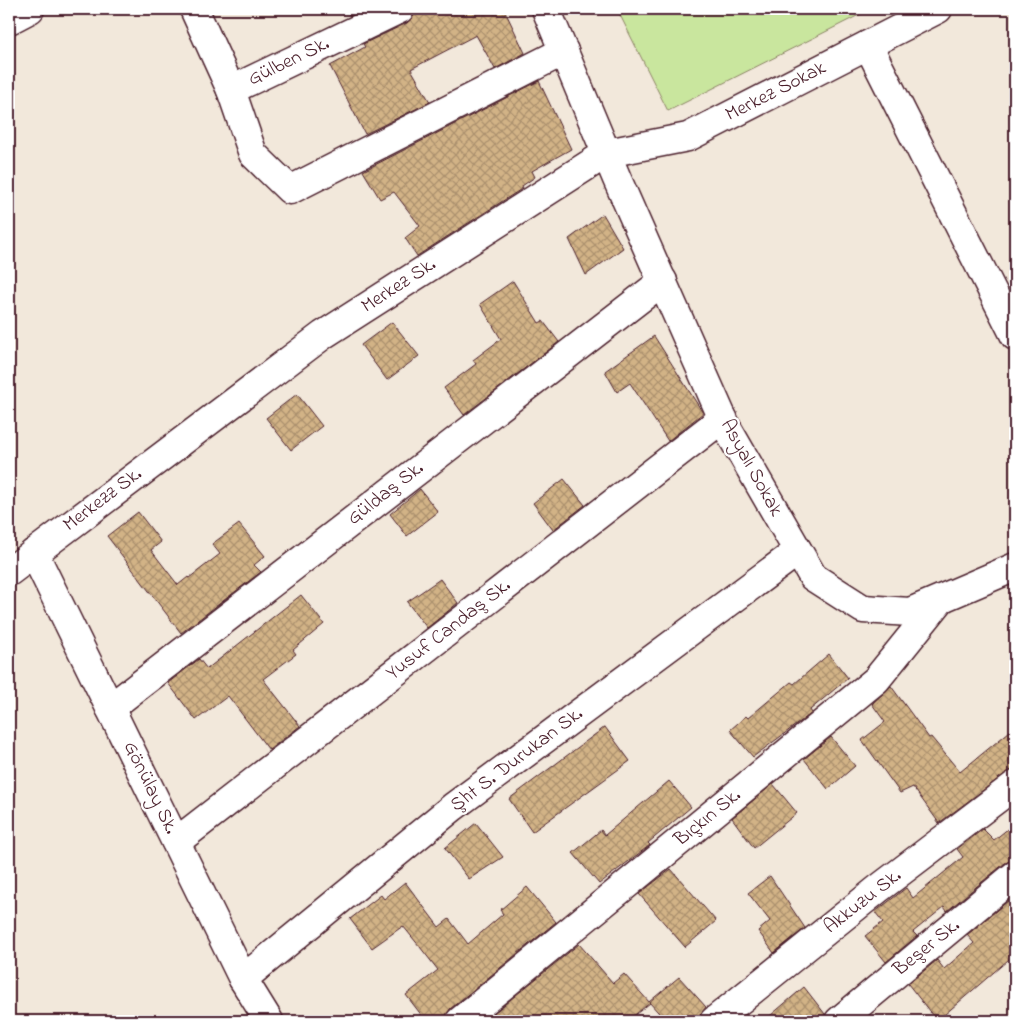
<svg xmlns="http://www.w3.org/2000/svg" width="1024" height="1030" font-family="'Indie Flower',sans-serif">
<defs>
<pattern id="building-cross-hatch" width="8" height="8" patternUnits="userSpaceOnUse" patternTransform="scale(1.25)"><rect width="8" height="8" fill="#d2b386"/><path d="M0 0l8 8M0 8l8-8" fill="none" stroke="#ac916e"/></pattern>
</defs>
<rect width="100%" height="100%" fill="#f2e8db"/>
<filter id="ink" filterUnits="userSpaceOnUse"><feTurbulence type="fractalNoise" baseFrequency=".02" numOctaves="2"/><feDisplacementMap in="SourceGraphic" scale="10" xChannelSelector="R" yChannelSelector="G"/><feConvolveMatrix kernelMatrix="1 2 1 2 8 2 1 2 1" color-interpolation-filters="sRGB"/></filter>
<g filter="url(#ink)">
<path fill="#c9e69e" stroke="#8a8264" d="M617 9H871L668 111Z"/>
<g fill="url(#building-cross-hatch)" stroke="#4a1f2b">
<path d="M346 9H364L350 16Z"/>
<path d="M415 9H504L525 53 495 69 476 35 411 69 430 102 365 134 330 66 365 47 363 44 407 23 413 17Z"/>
<path d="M539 81 571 149 532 171 535 177 522 186 523 188 417 256 405 238 420 226 394 192 380 199 363 171Z"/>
<path d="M603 214 623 248 586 275 569 239Z"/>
<path d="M513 281 539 323 543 321 559 342 464 415 444 388 476 364 473 360 501 339 480 304Z"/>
<path d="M392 322 419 356 387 380 361 345Z"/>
<path d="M654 336 703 413 668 441 630 383 617 392 605 371Z"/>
<path d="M297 394 322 426 291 450 266 418Z"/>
<path d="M564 479 585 505 553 530 533 503Z"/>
<path d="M420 489 438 512 407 536 390 514Z"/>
<path d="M138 512 161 542 151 550 178 585 188 577 189 578 220 554 212 544 239 524 265 556 254 565 261 572 181 633 107 536Z"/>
<path d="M440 579 458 603 427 628 407 602Z"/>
<path d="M301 595 324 624 293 650 296 654 263 679 300 726 269 750 228 696 196 720 168 683 199 659 207 669Z"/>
<path d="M829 654 848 678 810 710 812 713 753 757 730 730 746 716 748 718 791 682 794 684Z"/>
<path d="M891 686 929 738 931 737 960 772 1015 727V769L1006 773 939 823 913 787 900 793 862 740 885 722 872 704Z"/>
<path d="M605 727 630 761 532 832 509 799Z"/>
<path d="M831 737 855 766 828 789 804 759Z"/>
<path d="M669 781 691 807 648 843 650 845 599 884 573 853 601 830 605 835Z"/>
<path d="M773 784 797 813 754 848 732 818Z"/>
<path d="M476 823 503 857 469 879 445 848Z"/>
<path d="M1015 823V860L1005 863 947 911 944 907 913 932 917 936 886 962 865 936 883 922 875 912 906 888 913 898 963 857 957 849 983 829 994 840Z"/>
<path d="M671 869 716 921 685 947 639 894Z"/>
<path d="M770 876 805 928 774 953 758 931 770 921 748 893Z"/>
<path d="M405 882 439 927 449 919 468 944 503 914 500 910 527 887 556 922 450 1009 445 1021H426L406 995 438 970 420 947 403 926 372 948 350 919 381 895 384 899Z"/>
<path d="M1015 895V954L937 1021 908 984 937 960 944 969 974 943 967 935Z"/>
<path d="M579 944 613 983 624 974 650 1003 627 1021H484Z"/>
<path d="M679 977 706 1007 700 1015 699 1021H666L649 1002Z"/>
<path d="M804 987 825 1014 824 1021H764Z"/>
</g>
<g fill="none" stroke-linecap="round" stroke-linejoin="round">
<g stroke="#4a1f2b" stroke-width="31">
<g id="street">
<path d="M194 9 231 90"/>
<path d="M400 9 231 90 253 154 290 190 564 51"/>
<path d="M546 9 617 179 727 428 813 577 863 609 910 612 1015 567"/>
<path d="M9 20 30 9"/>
<path d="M868 45 1015 336"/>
<path d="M34 553 243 979 269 1021"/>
<path d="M9 572 323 335 607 153 688 137 938 9"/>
<path d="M110 708 663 281"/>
<path d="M176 842 723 418"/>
<path d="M243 979 453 807 798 551"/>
<path d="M460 1021 876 680 939 602"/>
<path d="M714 1021 878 889 1015 785"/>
<path d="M839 1021 1015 875"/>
</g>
</g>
<use href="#street" stroke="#fff" stroke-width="28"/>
</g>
</g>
<g text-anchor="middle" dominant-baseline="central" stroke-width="4.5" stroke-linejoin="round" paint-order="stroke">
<g font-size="20" fill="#4a1f2b" stroke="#fff">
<text transform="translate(289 62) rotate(-26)">Gülben Sk.</text>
<text transform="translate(776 92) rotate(-27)">Merkez Sokak</text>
<text transform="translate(399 286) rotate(-33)">Merkez Sk.</text>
<text transform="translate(751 468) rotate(61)">Asyalı Sokak</text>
<text transform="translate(386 494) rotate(-38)">Güldaş Sk.</text>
<text transform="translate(103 500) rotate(-37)">Merkezz Sk.</text>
<text transform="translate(449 630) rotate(-38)">Yusuf Candaş Sk.</text>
<text transform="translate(517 760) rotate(-37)">Şht S. Durukan Sk.</text>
<text transform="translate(150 788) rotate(64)">Gönülay Sk.</text>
<text transform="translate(708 818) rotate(-39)">Bıçkın Sk.</text>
<text transform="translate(863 902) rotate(-38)">Akkuzu Sk.</text>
<text transform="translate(927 948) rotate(-39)">Beşer Sk.</text>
</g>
</g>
<rect width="1024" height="1030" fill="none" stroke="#fff" stroke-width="30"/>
<rect x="15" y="15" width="994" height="1000" fill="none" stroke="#4a1f2b" stroke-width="2" filter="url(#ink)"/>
</svg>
